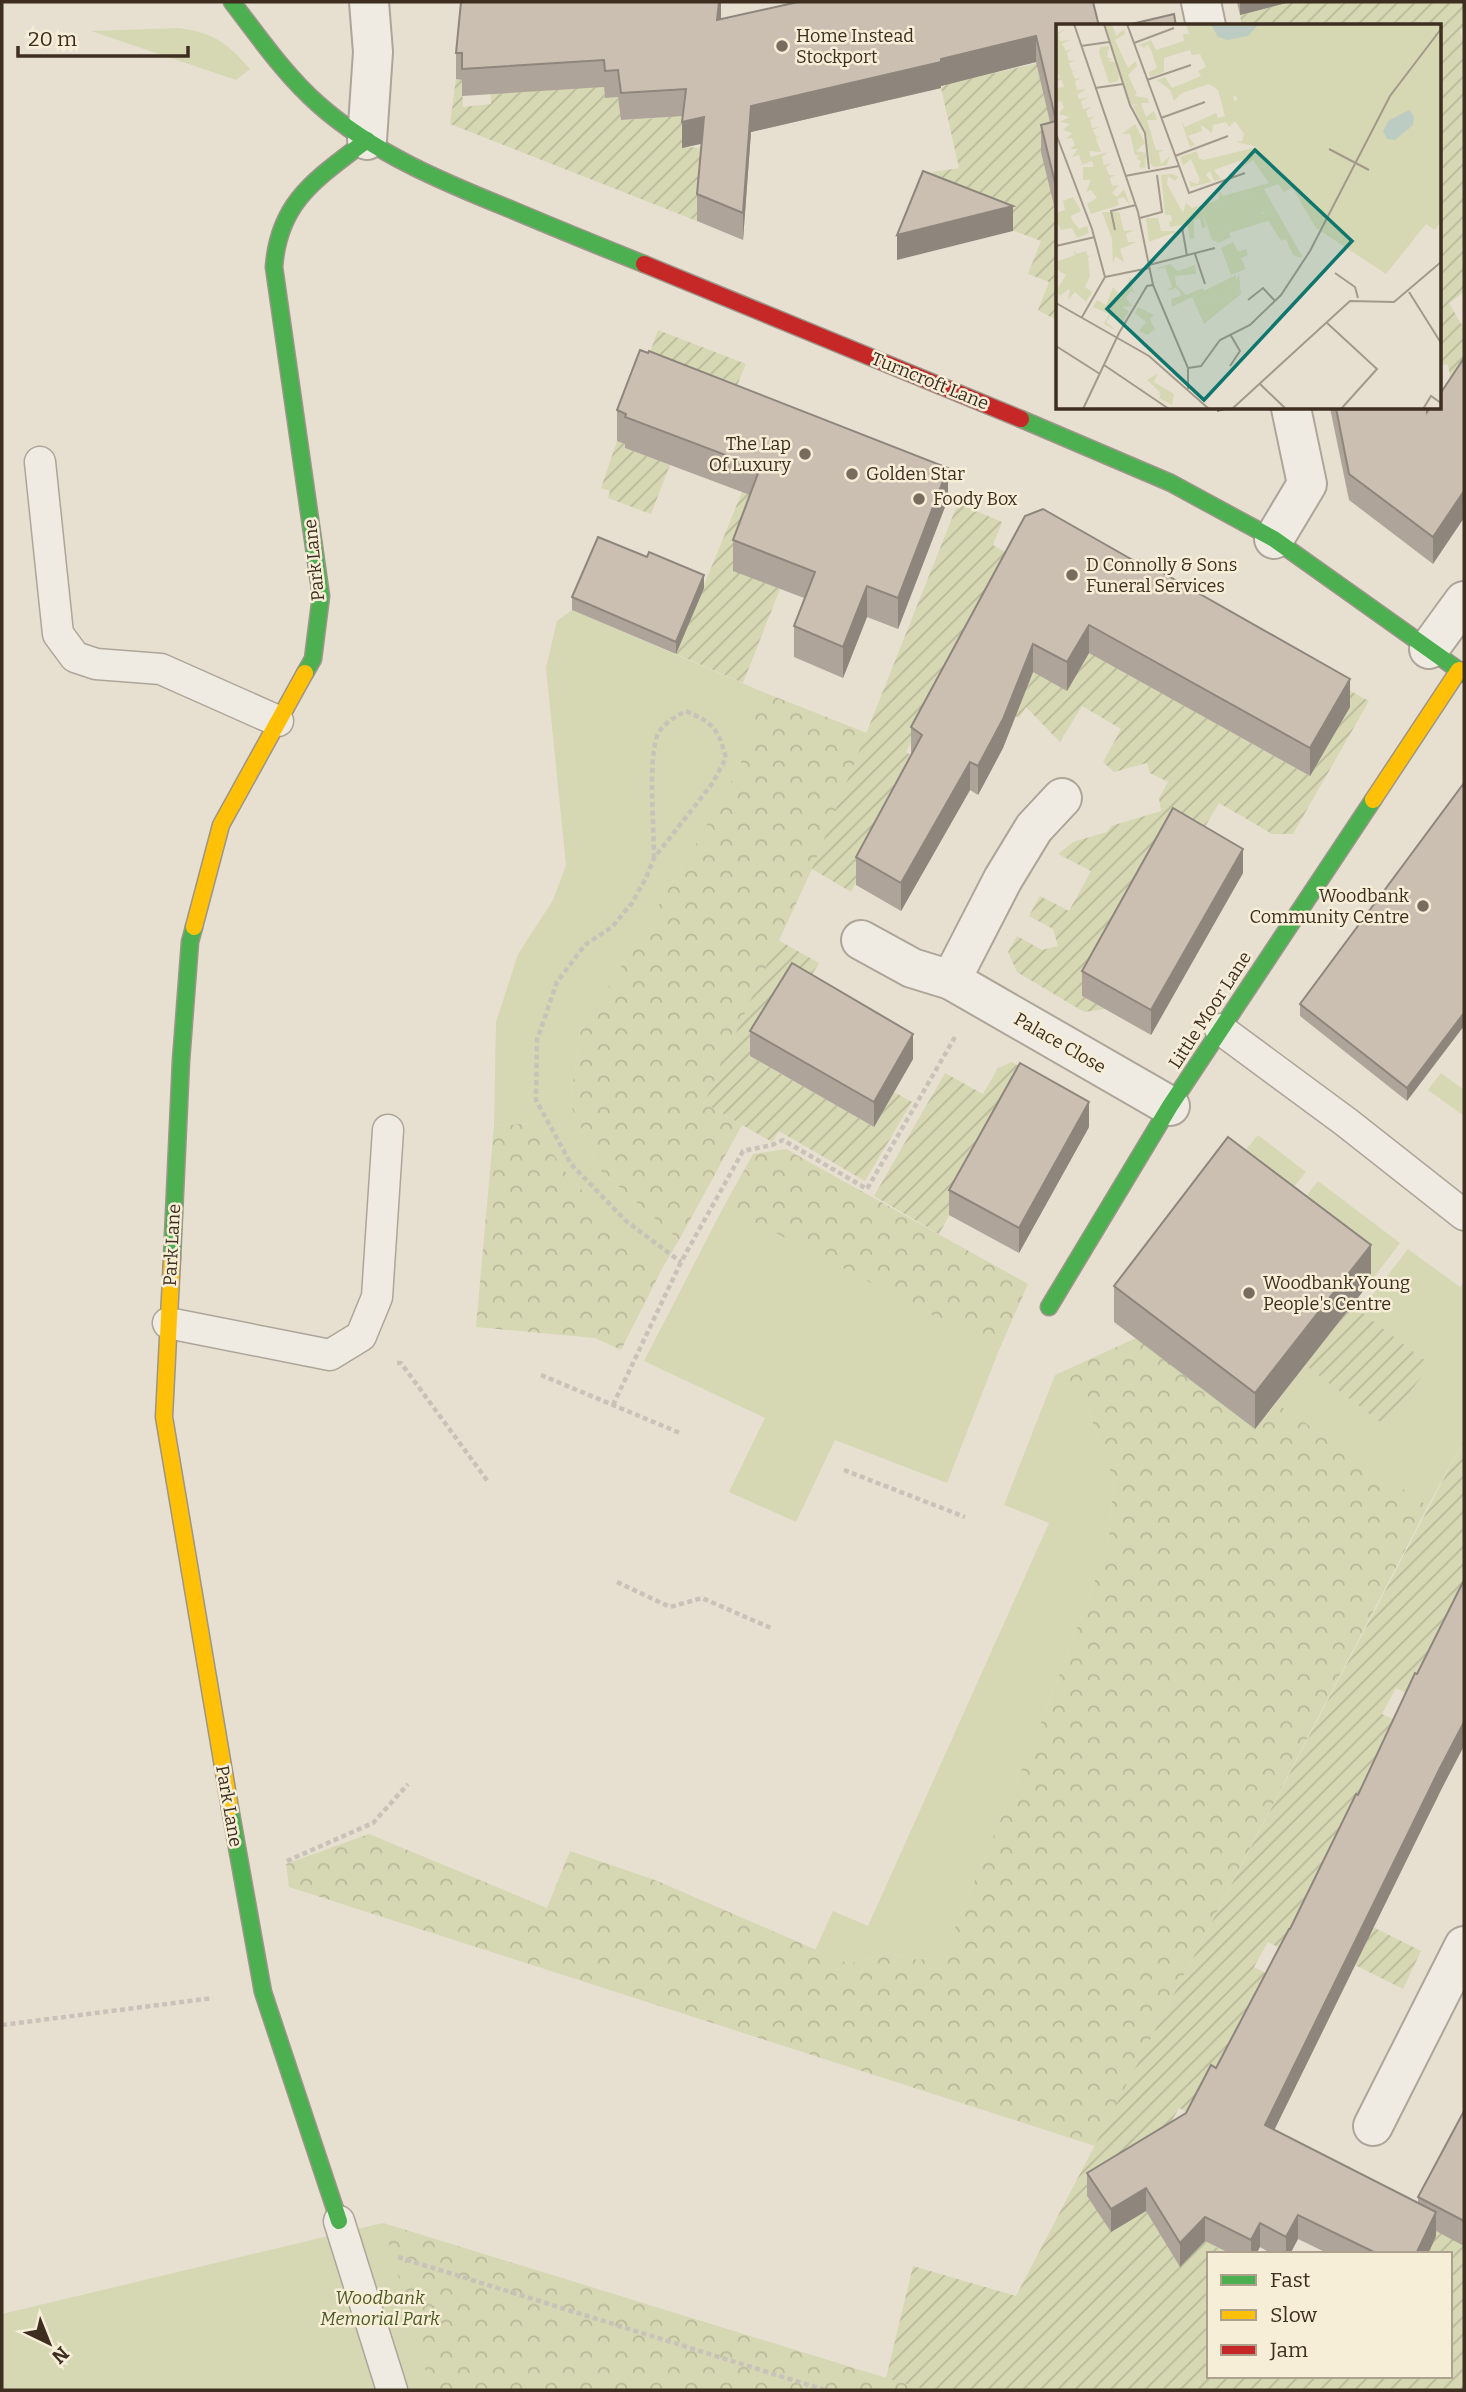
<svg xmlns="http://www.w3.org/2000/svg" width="1466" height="2392" font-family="Bitter,serif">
<defs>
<pattern id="forest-crowns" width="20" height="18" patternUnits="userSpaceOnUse" patternTransform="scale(1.75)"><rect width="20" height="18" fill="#d6d7b3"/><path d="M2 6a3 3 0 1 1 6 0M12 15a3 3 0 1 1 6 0" fill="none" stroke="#b9b99a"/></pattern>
<pattern id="garden-furrows" width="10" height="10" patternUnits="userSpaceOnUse" patternTransform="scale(1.75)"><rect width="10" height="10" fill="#d6d7b3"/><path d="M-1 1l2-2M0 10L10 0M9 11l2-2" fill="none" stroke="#b9b99a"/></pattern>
</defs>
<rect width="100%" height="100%" fill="#e7e0d1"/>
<g fill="#d6d7b3">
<path d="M178 28C214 33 226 42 250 69L236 80 91 31Z"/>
<path d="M572 610 763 692 741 766 692 851 580 1033 570 1104 601 1171 679 1240 663 1267 617 1228 567 1174 532 1123 494 1126 496 1022 518 954 553 900 566 865 546 668 557 621Z"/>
<path d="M1441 1073 1464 1090V1116L1428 1090Z"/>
<path d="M1258 1135 1306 1172 1276 1209 1228 1172Z"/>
<path d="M1318 1181 1400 1243 1371 1281 1289 1219Z"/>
<path d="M724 1206 999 1350 947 1483 835 1440 796 1522 729 1492 765 1418 644 1361Z"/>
<path d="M1408 1249 1460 1287 1464 1283V1440L1428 1506 1276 1403 1305 1365 1384 1425 1431 1365 1360 1311Z"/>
<path d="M1055 1375 1088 1410 1114 1481 1108 1546 1035 1738 953 1932 937 1957 918 1960 888 1953 849 1964 815 1950 833 1911 868 1926 1049 1523 1004 1505Z"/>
<path d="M383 2223 886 2378 928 2390H2V2314Z"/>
</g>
<g fill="url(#forest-crowns)">
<path d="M763 692 867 733 812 869 704 1103 742 1125 679 1240 601 1171 570 1104 580 1033 692 851 740 766Z"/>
<path d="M532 1123 567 1174 617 1228 663 1267 621 1350 595 1338 476 1327 494 1126Z"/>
<path d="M786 1149 1028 1284 999 1350 724 1206 753 1154Z"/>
<path d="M1136 1338 1256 1428 1276 1403 1428 1506 1095 2146 289 1887 286 1864 369 1834 547 1908 570 1851 655 1880 849 1964 888 1953 918 1960 937 1957 953 1932 1035 1738 1108 1546 1114 1481 1088 1410 1055 1375Z"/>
<path d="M383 2223 886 2378 928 2390H431Z"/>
</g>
<g fill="url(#garden-furrows)">
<path d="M1290 2H1464V28L1460 30 1462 40H1464V292L1449 303 1464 329V387L1453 394 1448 364 1440 366V26H1242L1240 15Z"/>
<path d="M1038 63 1056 147 1058 321 1038 310 1049 282 1028 274 1041 241 923 196 933 172 959 168 941 88 947 84Z"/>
<path d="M456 79 462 80 463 107 491 104 490 79 604 87 605 98 618 97 622 120 660 118V95L689 93 683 147 705 148 697 221 450 124Z"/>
<path d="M658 330 746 364 726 412 640 381Z"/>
<path d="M766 433 733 570 780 589 743 683 676 654Z"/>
<path d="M617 441 626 444 625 448 670 465 651 514 608 498 610 491 601 488Z"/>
<path d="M958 503 1002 522 993 545 1018 559 1128 585 1100 659 1310 776V669L1369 701 1293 834H1272L1219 803 1194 845 1082 996 1105 1009 1084 1012 1017 972 1008 952 1017 936 1042 950 1058 946 1053 929 1029 916 1040 896 1069 911 1091 871 1058 854 1073 842 1107 832 1111 826 1161 811 1159 798 1168 782 1150 773 1147 763 1114 772 1103 762 1121 729 1082 706 1060 742 1026 707 1019 718 972 693 932 704 906 752 923 763 851 892 812 869Z"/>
<path d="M778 940 819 963 801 993 750 1056 874 1127 894 1092 912 1102 865 1181 779 1131 772 1142 704 1103Z"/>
<path d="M1012 1062 1051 1085 974 1170 939 1234 874 1196 945 1073 983 1094 998 1068Z"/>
<path d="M1352 1305 1431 1365 1384 1425 1305 1365Z"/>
<path d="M1464 1440V1599L1417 1698 1396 1688 1382 1714 1402 1723 1441 1791 1432 1809 1376 1781 1290 1953 1268 1942 1254 1967 1276 1979 1196 2117 1179 2108 1111 2232 1146 2211 1218 2228 1214 2246 1231 2254H1209V2376H1450V2254H1406L1428 2223 1464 2246V2390H928L886 2378 913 2266 1016 2296Z"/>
<path d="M1373 1927 1421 1951 1403 1989 1355 1965Z"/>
</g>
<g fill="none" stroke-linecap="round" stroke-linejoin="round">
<g stroke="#ada599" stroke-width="33">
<g id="lane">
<path d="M40 462 58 634 75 657 96 664 161 669 278 721"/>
<path d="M1220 1029 1346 1122 1464 1215"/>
<path d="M168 1323 330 1355 361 1336 377 1297 388 1130"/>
<path d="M339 2221 392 2390"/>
</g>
</g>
<g stroke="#ada599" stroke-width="42">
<g id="street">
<path d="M1201 2 1206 26"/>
<path d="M367 140 373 52 369 2"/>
<path d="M1274 539 1307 484 1291 408"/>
<path d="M1429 649 1464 601"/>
<path d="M861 940 912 968 951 980 1170 1106"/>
<path d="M951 980 1003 879 1034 828 1062 798"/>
<path d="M1373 2126 1464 1946"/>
</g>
</g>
<g stroke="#9c958a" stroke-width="19">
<g id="fast">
<path d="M232 2C259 37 285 75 318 104 373 153 443 182 510 209 555 228 599 246 644 264"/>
<path d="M1021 419 1171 483 1274 539 1464 674"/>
<path d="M305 673 313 659 321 596 274 267C279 200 318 178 367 140"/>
<path d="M172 1258 181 1061 190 942 194 927"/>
<path d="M1049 1307 1170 1106 1373 800"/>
<path d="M230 1808 263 1992 339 2221"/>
</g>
</g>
<g stroke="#9c958a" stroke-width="19">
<g id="slow">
<path d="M1373 800 1459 670"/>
<path d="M194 927 221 825 305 673"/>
<path d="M172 1258 164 1417 230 1808"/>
</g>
</g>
<g stroke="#9c958a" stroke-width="19">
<path id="jam" d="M644 264 1021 419"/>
</g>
<g stroke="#c8c2b9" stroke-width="4.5" stroke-dasharray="5 3.5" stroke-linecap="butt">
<path d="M654 858C654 828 648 763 657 736 662 724 675 717 686 711 713 723 718 728 726 758L712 784 654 858 646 878 632 903 612 927 585 945 557 982 537 1040 536 1100 571 1164 626 1221 681 1262"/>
<path d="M397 1363H401L489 1483"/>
<path d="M541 1375 680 1433"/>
<path d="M613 1405 681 1262 743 1151 772 1145 783 1140 867 1189 955 1037"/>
<path d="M844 1470 965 1517"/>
<path d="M617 1582 670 1607 702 1598 771 1628"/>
<path d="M287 1861 373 1823 408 1784"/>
<path d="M2 2025 213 1998"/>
<path d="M398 2257 825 2390"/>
</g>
<use href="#lane" stroke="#efebe3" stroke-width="30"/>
<use href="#street" stroke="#efebe3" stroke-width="38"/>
<use href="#fast" stroke="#4caf50" stroke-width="16"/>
<use href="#slow" stroke="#ffc107" stroke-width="16"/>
<use href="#jam" stroke="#c62828" stroke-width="16"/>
</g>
<g fill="#afa499">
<path d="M721 2V19L1058 26V222L1041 152V125L1050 122 1036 62 941 86V88L751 132 743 240 697 221V194L701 144 682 148 683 116 621 120 618 97 605 98 604 87 462 96V80L456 79V53Z"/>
<path d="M1237 2H1290L1240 15Z"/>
<path d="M1330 408H1427V412L1440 408 1433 564 1349 500Z"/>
<path d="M617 410 948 499 898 629 867 617 843 678 794 657V626L804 598 733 571V540L750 495 625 448V444L617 441Z"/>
<path d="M1025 516 1350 707 1310 776 1089 653 1067 691 1033 672 1003 748 978 795 970 790 901 911 856 885V857L911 756V727Z"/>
<path d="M647 557 704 588 676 654 572 610V597Z"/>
<path d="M1464 783 1407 1101 1300 1016V1004Z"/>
<path d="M1243 873 1151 1035 1082 996V971Z"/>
<path d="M750 1031 913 1059 874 1127 750 1056Z"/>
<path d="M1089 1127 1019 1253 949 1215V1190Z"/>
<path d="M1371 1281 1255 1429 1114 1322V1286Z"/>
<path d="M1439 1794 1274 2130 1418 2203V2197L1464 2111V2246L1436 2231V2236L1428 2254H1329L1298 2239 1290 2254H1272L1260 2247 1256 2254H1231L1205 2241 1180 2267 1146 2211 1111 2232 1087 2196V2173L1186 2113 1216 2068 1290 1929 1358 1795Z"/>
</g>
<g fill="#8e867d">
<path d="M719 2H721V17L717 46V20Z"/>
<path d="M1240 2H1290L1240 15Z"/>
<path d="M1036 36V62L941 86V88L751 132 743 240V213L751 106Z"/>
<path d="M704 117V143L682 148V122Z"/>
<path d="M1013 206V231L897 260V235Z"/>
<path d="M1217 408H1234L1217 412Z"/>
<path d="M948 468V499L898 629V598Z"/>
<path d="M1464 491V518L1433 564V537Z"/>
<path d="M704 575V588L676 654V642Z"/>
<path d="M867 586V617L843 678V647Z"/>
<path d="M1089 625V653L1067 691V662Z"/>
<path d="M1033 644V672L1003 748 978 795V766Z"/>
<path d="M1350 679V707L1310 776V748Z"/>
<path d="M970 762V790L901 911V883Z"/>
<path d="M1243 849V873L1151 1035V1010Z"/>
<path d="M1464 1013V1026L1407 1101V1088Z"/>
<path d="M913 1034V1059L874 1127V1102Z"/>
<path d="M1089 1102V1127L1019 1253V1228Z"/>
<path d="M1371 1245V1281L1255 1429V1393Z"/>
<path d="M1464 1722V1746L1439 1794 1265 2149V2125L1439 1770Z"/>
<path d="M1146 2188V2211L1111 2232V2209Z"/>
<path d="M1436 2212V2236L1428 2254H1416Z"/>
<path d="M1298 2215V2239L1290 2254H1286V2237Z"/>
<path d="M1205 2217V2241L1180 2267V2243Z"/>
<path d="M1260 2223V2247L1256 2254H1251V2240Z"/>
</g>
<g fill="#cbbfb2" stroke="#8e867d" stroke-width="2">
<path d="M461 2H719L717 20 798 2H1093L1099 26H1058V195L1041 125 1056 121 1036 36 941 59V62L751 106 743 213 697 194 704 117 682 122 686 89 621 93 618 70 605 71 604 60 462 69V53H456Z"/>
<path d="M1174 14 1176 26H1123Z"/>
<path d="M923 171 1013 206 897 235Z"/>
<path d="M640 350 648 353 649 351 948 468 898 598 867 586 843 647 794 626 815 572 733 540 760 468 625 417 626 414 617 410Z"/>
<path d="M1464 358V491L1433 537 1349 474 1336 408H1427V412L1430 408H1440V394Z"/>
<path d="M1043 509 1138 563 1140 560 1350 679 1310 748 1089 625 1067 662 1033 644 1003 719 978 766 970 762 901 883 856 857 922 735 911 727 1025 516Z"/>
<path d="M598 537 647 557 649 552 704 575 676 642 572 597Z"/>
<path d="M1464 783V1013L1407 1088 1300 1004Z"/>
<path d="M1173 808 1243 849 1151 1010 1082 971Z"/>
<path d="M792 963 913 1034 874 1102 750 1031Z"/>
<path d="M1020 1063 1089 1102 1019 1228 949 1190Z"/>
<path d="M1228 1137 1371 1245 1255 1393 1114 1286Z"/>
<path d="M1464 1580V1722L1439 1770 1265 2125 1436 2212 1416 2254H1378L1298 2215 1286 2237 1260 2223 1251 2240 1205 2217 1180 2243 1146 2188 1111 2209 1087 2173 1186 2113 1211 2065 1216 2068 1289 1929H1290L1356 1794 1358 1795 1415 1673 1417 1674Z"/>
<path d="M1464 2111V2221L1418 2197Z"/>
</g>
<g fill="#786c5e" stroke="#f7eed8" stroke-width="2.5">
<circle cx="782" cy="46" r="7"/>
<circle cx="805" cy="454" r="7"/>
<circle cx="852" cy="474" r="7"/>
<circle cx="919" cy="499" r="7"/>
<circle cx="1072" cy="575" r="7"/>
<circle cx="1423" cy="906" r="7"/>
<circle cx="1249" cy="1293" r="7"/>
</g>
<g text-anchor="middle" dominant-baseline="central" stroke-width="5" stroke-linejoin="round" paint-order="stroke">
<g font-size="18" fill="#3d2e20" stroke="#f7eed8" text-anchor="start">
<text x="796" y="36">Home Instead<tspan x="796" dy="21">Stockport</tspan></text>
<text x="791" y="444" text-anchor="end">The Lap<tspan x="791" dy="21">Of Luxury</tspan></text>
<text x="866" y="474">Golden Star</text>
<text x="933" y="499">Foody Box</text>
<text x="1086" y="565">D Connolly &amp; Sons<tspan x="1086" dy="21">Funeral Services</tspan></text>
<text x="1409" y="896" text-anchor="end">Woodbank<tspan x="1409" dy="21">Community Centre</tspan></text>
<text x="1263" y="1283">Woodbank Young<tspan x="1263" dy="21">People's Centre</tspan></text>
</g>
<g font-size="18" fill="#3d2e20" stroke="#f7eed8">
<text transform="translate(930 381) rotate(22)">Turncroft Lane</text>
<text transform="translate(314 560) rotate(-96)">Park Lane</text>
<text transform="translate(1210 1010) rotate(-57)">Little Moor Lane</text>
<text transform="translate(1060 1043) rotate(30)">Palace Close</text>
<text transform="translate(172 1245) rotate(-87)">Park Lane</text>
<text transform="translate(229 1806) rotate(80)">Park Lane</text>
</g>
<g font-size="18" font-style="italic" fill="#4d5a26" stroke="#f7eed8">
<text x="380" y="2298">Woodbank<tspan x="380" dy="21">Memorial Park</tspan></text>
</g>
</g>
<g transform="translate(1056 24)">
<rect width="385" height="385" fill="#e7e0d1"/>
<path d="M140 0H385V197L379 206 370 200 330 250 260 204ZM146 187 150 203 146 204 144 195 138 196V215H134L131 200 114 203 113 198ZM205 188 215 196 173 209 175 213 163 219 170 204ZM90 194H102L105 207H119L121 215 117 209 93 218ZM177 218 182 228 190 225 192 231 185 234 190 245 175 251 165 224ZM183 250 185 270 148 300 140 282 174 271Z" fill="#d6d7b3"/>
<path d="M140 0H155L162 13 171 16 192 12 203 0H251L254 18 221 31 213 44 216 63 233 89H253L271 66 283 68 260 119 275 176 260 204 186 76 182 77 156 17 149 19 145 0ZM208 165 246 232 245 234 237 231 230 215 225 217 207 188 170 204 163 219 156 216 146 187ZM180 251 181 261 174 271 140 282 136 273Z" fill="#d6d7b3"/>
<path d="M49 0H56L60 12 68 5 69 10 59 16 72 44 80 37 81 42 72 51 81 70 78 72 92 74 93 79H85L90 93 98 87 101 96H91L100 126H108L103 128 105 140 114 132 111 141 98 143 94 139 90 109 77 82 82 80 75 81ZM130 0H146L150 11 147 15 156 17 183 70 177 73 179 77 185 75 237 163 228 168 222 160 116 198 115 191H109L105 151 117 150 122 153 119 157 112 152 111 160 127 189 130 179 136 184 162 176 164 167 167 172 213 159 197 136 190 141 189 135 158 146 165 155 158 157 154 147 150 151 156 158 135 163 133 157 141 160 144 156 135 135 127 142 124 133 141 127 143 135 148 136 201 123 180 118 186 117 188 110 179 97 173 103 170 98 157 101 156 109 145 101 146 107 132 112 139 121 134 123 125 96 129 103 160 89 162 94 169 92 162 66 153 60 126 69 118 77 114 66 101 56 109 53 116 64 145 52 142 47 150 43 144 30 136 31 134 26 108 34V48L94 53 93 48 101 44 96 29 92 20 88 24 84 21V25L83 21 95 16 100 26 128 17 127 10H133ZM10 5 3 10 4 17 14 16 6 20 10 27 17 25 11 29 13 37 20 36 13 39 16 47 23 45 16 48 19 55 26 54 19 57 21 66 30 65 21 71 23 75 33 73 25 77 27 85 36 83 30 87 32 94 39 92 34 96 36 104 43 103 37 106 40 113 44 112 40 115 45 128 33 127 35 133 52 128 46 133 48 141 56 139 50 143 53 151H60L54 154 56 162 63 161 56 169 61 173 68 165 74 181 67 173 61 175 63 181 35 190 31 180 41 174 35 166 30 168 35 156H27V143H38L36 137 20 143 26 140 23 131 16 133 22 125H14L19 121 16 114 10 115 16 109 7 106 14 100 4 98 13 93 3 90 8 83 5 77 0 78V64L8 63 6 56 0 57 4 52 0 50V9ZM53 22 51 33 56 35 52 37 59 38 63 52 62 57 53 59 43 29 44 23ZM79 100 89 119 80 127 90 129 89 144 83 143 85 137 80 134 84 132 79 131 74 110H66ZM17 173 25 187 15 192 16 196 23 205 31 202 33 209 21 214 16 204 5 206 0 196V189L9 186 7 177ZM46 188H63L68 207 78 206 70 210 72 218H81L64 225 68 238 59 232 57 240 56 215ZM18 226 21 230 30 227 32 232 38 231 32 233 34 252 29 263 36 268 30 278 19 268 12 276 14 264 4 272 0 267 10 251 0 245V238L19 231ZM114 240 122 247 139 241 140 250 119 252 120 261 130 271 147 264 148 267 116 283 115 275 125 272 124 268 120 264 109 267 116 263 109 243 102 245 103 250 101 244ZM74 252 77 267 82 271 75 267 70 274 76 282 66 283 73 287 67 298 54 292 50 298 61 307 48 300 53 290 37 283 41 276 50 281 57 263 63 270 71 266ZM82 283 98 291 94 295 99 305 91 311 83 307 90 298 79 289ZM102 349 98 358 118 370 116 381 103 374 105 369 101 372 104 368 91 356Z" fill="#d6d7b3"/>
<path d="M155 0H203L192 12 171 16 162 13ZM353 86 358 92 357 101 339 116 331 115 327 107 332 97Z" fill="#bcccc2"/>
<path fill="none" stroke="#a3998a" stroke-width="2" d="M18 0 82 188 97 261 132 344V365M48 0 74 81 89 109 93 145M71 0 133 169 189 149M78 19 118 4M25 22 53 18M91 56 135 41M39 64 67 60M105 94 149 78M0 110 36 205 49 253 26 293M273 125 313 146M119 132 172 112M69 152 123 142M84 194 106 188 101 151M126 203 131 232M59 206 55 187 80 181M0 222 39 213M139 230 149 260M93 241 159 224M279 249 299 263 302 274M49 253 93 244M353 268 385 319M192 276 207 264 219 277M0 279 93 332 153 385M270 298 321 345 285 385M0 322 44 350M48 341 113 385M174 342 184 327 174 310M132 344 145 342 164 316 194 301 225 271 254 227 334 72 385 5M204 360 230 385M27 385 63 309 91 262 97 261M176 385 294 277 338 278 385 238M367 385 375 372 385 379"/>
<path fill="#0f766e" fill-opacity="0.15" stroke="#0f766e" stroke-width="3.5" d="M199 126 296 217 148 376 51 285Z"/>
<rect width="385" height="385" fill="none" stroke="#3d2e20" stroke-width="3.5"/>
</g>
<rect width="1466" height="2392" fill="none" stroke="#3d2e20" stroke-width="7"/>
<rect x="1207" y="2252" width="245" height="126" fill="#f7eed8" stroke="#ada18e" stroke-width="2"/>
<rect x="1221" y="2275" width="35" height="10" fill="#4caf50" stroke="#ada18e" stroke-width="2"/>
<text x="1270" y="2287" font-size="21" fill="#3d2e20">Fast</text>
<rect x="1221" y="2310" width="35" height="10" fill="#ffc107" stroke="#ada18e" stroke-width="2"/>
<text x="1270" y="2322" font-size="21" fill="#3d2e20">Slow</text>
<rect x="1221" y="2345" width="35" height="10" fill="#c62828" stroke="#ada18e" stroke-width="2"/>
<text x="1270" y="2357" font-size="21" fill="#3d2e20">Jam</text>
<g transform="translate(49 2343) rotate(137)" stroke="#f7eed8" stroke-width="5" paint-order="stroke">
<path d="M0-5L12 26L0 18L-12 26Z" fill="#3d2e20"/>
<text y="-10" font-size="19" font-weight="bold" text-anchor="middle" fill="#3d2e20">N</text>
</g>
<path d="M18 46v10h170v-10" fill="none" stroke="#3d2e20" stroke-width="3.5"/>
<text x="28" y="46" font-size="21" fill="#3d2e20" stroke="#f7eed8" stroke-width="5" paint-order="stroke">20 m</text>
</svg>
